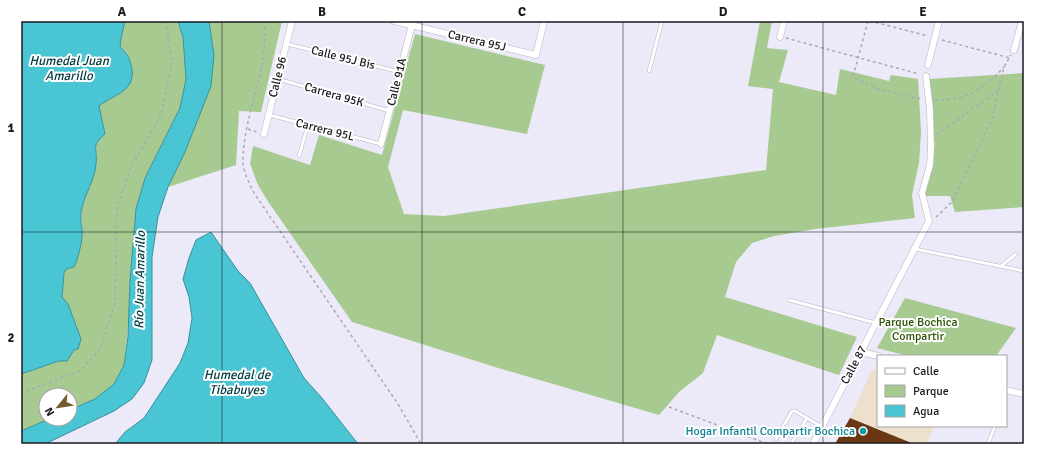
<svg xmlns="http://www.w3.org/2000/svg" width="1045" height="465" font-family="Signika,sans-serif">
<rect width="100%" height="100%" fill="#ece9f8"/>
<path fill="#ede0cc" d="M872 369 878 371V426H934L927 444H915L850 418Z"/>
<g fill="#a7ca91">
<path d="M125 21H178L183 37 186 79 180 108 145 178 124 365 114 384 95 399 70 410V395H46V419H49L21 431V374L59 361H67L81 339 68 304 62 297 64 273 66 269 74 267 76 263C79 253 81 243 82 232 83 224 80 216 82 208 85 193 95 180 96 164 98 148 91 147 105 134L99 106 110 97 122 92 127 53 120 47 121 38Z"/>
<path d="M209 21H282L261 112 239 111 236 165 168 187 185 152 214 55Z"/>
<path d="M760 21H772L767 48 788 50 779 82 836 95 840 69 889 81 891 75 918 79 921 132 919 163 912 195 915 218 815 229 774 236 752 243 736 262 725 297 857 337 839 375 717 335 703 373 679 392 659 415 495 367 352 322 269 203 258 185 250 164 253 146 310 165 319 135 382 155 415 34 545 65 527 134 403 110 388 167 404 214 444 216 766 170 773 89 748 86Z"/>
<path d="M1024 73V207L955 212 950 196H923L935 143 931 137 928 79Z"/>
<path d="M905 298 1016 328 996 356H908L877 348Z"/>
</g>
<g fill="#49c5d3" stroke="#3b919d">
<path d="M21 21H125L121 38 120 47C128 54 130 59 132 69 135 92 114 94 99 106L105 134C90 147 98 148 96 164 95 180 85 193 82 208 80 215 81 222 82 229 83 240 79 253 76 263L74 267 66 269 64 273 62 297 68 304 81 339 78 349 74 350 67 361H59L21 374Z"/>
<path d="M178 21H209L214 55 211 86 185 152 168 187 158 217 152 257V360L144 383 132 399 114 411 45 444H21V431L49 419H70V410L95 399 114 384 124 365 128 337 130 281 136 209 145 178 180 108 186 79 183 37Z"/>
<path d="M211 232 238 271 250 283 304 378 322 398 358 444H115L125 432 144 418 180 363 188 343 192 318 189 297 183 279 189 258 196 240Z"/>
</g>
<path fill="#6a3712" d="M850 418 914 444H835Z"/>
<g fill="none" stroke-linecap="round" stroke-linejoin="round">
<g stroke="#b7b4c3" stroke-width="4">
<g id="lane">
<path d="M287 44 400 72"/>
<path d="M649 71 662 21"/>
<path d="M278 79 390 111"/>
<path d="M269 115 381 144"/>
<path d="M299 156 308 125"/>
<path d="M915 249 1024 271"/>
<path d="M1001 266 1016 254"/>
<path d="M789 300 876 323"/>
<path d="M776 439 792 411H795L822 427"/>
<path d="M791 444 807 418"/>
<path d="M988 444 995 426"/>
</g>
</g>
<g stroke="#b7b4c3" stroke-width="7">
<g id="street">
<path d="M394 21 536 55 544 21"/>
<path d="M780 37 784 21"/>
<path d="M1014 50 1022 21"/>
<path d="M928 65 939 21"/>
<path d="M264 134 292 21"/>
<path d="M381 144 413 21"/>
<path d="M861 352 878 356"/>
<path d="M1006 390 1024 394"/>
<path d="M813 444 929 221 922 193 930 165 931 148 930 109 926 76"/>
</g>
</g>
<g stroke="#aba8b4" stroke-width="1.5" stroke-dasharray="3 3" stroke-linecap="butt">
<path d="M264 21C270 69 242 116 243 164 244 173 250 185 254 193L398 404 421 444"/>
<path d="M868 21 853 77 878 89 921 99"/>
<path d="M870 21 928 36"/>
<path d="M786 38 919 74"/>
<path d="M942 40 1010 58"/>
<path d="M935 100C967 100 983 90 1004 67"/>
<path d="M248 129 257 132"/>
<path d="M937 134 999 90"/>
<path d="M936 217 952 202 992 119 1004 67 1011 55"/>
<path d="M21 393 80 371 101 348 115 303 117 208 130 169 161 115 172 62 166 21"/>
<path d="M669 407 768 444"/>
</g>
<use href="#lane" stroke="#fff" stroke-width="3"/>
<use href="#street" stroke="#fff" stroke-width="6"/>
</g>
<path fill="none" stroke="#1a191e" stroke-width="1" stroke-opacity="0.55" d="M222 21V444M422 21V444M623 21V444M823 21V444M21 232H1024"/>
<circle fill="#0f9aa8" stroke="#fff" stroke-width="1.5" cx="863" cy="431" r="4"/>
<g text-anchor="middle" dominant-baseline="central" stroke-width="4" stroke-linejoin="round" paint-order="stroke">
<g font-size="12" fill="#1a191e" stroke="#fff">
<text transform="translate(477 41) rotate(13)">Carrera 95J</text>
<text transform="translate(343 58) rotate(14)">Calle 95J Bis</text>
<text transform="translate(278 77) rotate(-76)">Calle 96</text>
<text transform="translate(397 82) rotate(-76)">Calle 91A</text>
<text transform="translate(334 95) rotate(16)">Carrera 95K</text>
<text transform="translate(325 130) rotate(14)">Carrera 95L</text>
<text transform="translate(854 365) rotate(-62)">Calle 87</text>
</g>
<g font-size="12" fill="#2b5101" stroke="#fff">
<text x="918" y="322">Parque Bochica<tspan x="918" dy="14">Compartir</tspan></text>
</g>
<g font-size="12" fill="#0d838f" stroke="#fff" text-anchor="end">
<text x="855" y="431">Hogar Infantil Compartir Bochica</text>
</g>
<g font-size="13" font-style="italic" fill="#003c42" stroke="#fff">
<text x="69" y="61">Humedal Juan<tspan x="69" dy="15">Amarillo</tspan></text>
<text transform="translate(140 280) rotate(-89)">Río Juan Amarillo</text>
<text x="237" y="375">Humedal de<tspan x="237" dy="15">Tibabuyes</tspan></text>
</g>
</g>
<rect width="1045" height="465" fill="none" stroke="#ffffff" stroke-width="44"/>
<rect x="877" y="355" width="130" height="72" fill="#ffffff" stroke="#a3a3a5"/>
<rect x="885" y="368" width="20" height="6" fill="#ffffff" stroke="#a3a3a5"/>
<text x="913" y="375" font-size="12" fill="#1a191e">Calle</text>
<rect x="885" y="385" width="20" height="12" fill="#a7ca91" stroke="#a3a3a5"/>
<text x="913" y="395" font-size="12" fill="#1a191e">Parque</text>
<rect x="885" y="405" width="20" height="12" fill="#49c5d3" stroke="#a3a3a5"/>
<text x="913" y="415" font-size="12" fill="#1a191e">Agua</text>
<g transform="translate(58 407) rotate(240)"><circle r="19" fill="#ffffff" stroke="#a3a3a5"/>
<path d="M0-3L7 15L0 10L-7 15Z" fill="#735b2b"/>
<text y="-6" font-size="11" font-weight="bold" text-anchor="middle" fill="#1a191e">N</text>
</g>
<rect x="22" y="22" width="1001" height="421" fill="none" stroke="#1a191e" stroke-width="1.5"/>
<g font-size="13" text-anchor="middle" font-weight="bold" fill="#1a191e">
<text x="122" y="16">A</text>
<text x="322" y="16">B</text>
<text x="522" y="16">C</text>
<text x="723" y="16">D</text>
<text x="923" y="16">E</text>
<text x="11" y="132">1</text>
<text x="11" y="342">2</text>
</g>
</svg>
